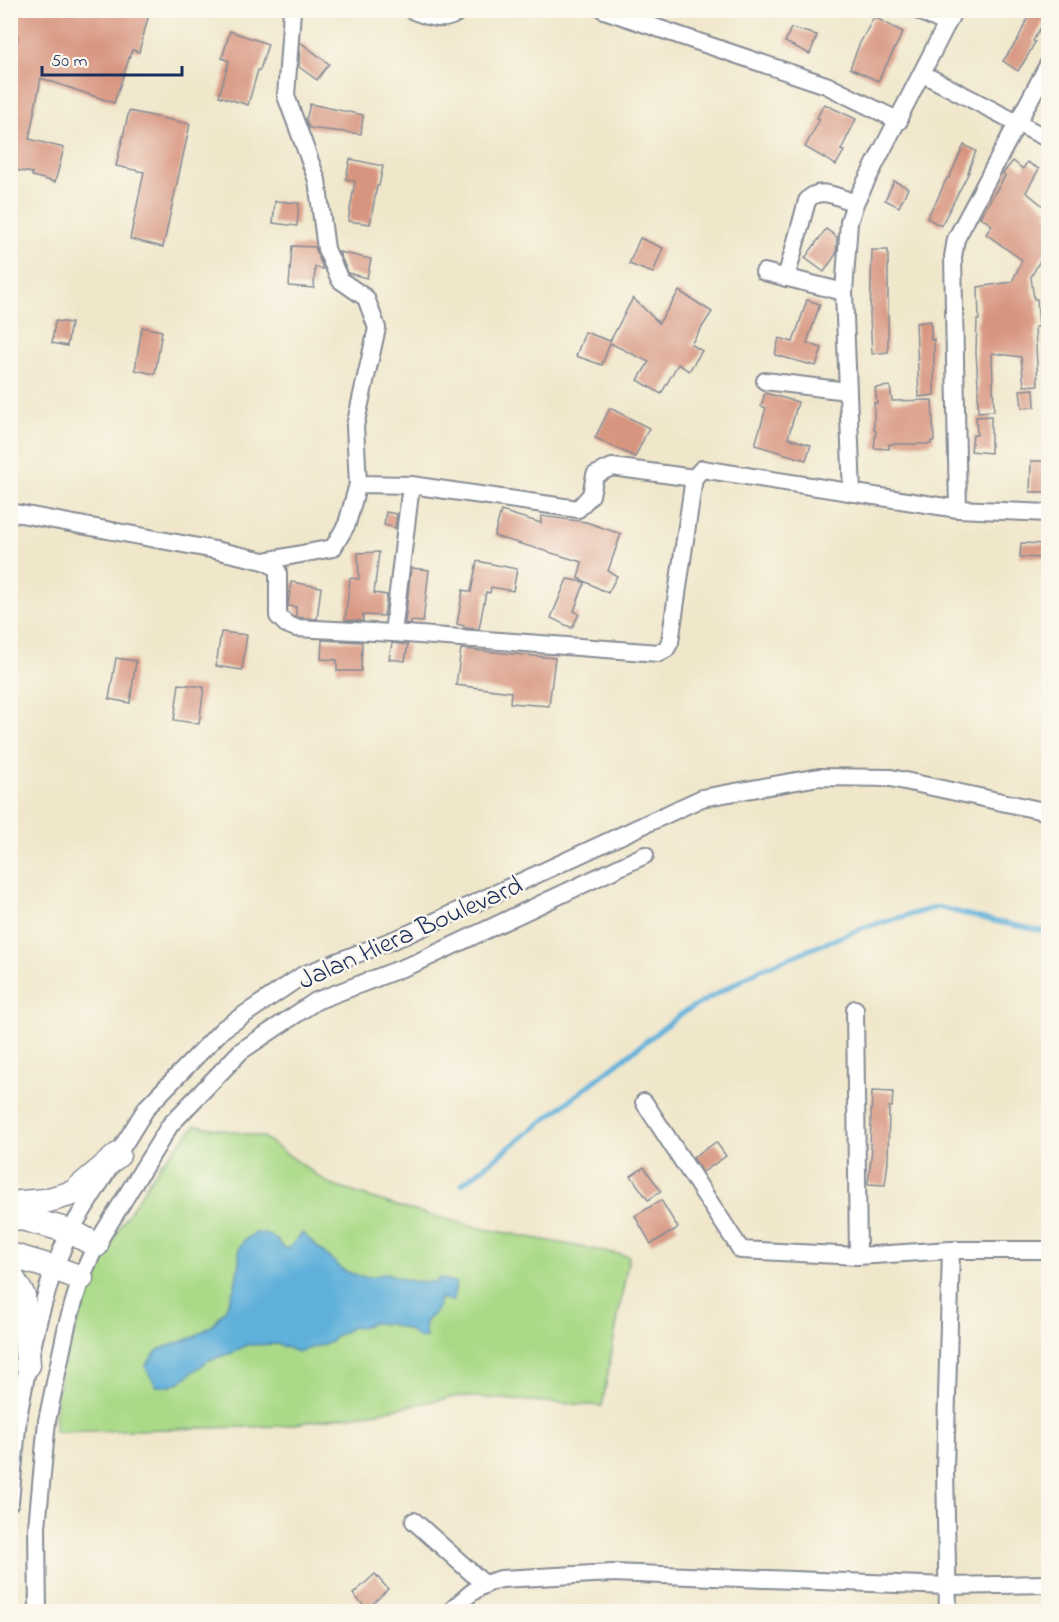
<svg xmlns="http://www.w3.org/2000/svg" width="1059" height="1622" font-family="'Indie Flower',sans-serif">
<rect width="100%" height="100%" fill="#fbf7ec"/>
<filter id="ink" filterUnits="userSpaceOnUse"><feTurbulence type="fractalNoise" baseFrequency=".0167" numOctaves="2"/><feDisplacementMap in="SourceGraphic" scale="12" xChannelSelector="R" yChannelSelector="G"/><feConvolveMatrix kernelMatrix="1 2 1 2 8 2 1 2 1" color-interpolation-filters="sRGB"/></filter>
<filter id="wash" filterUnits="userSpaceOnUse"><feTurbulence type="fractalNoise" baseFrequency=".008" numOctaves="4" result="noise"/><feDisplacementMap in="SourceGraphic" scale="24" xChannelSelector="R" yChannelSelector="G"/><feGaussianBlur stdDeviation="1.35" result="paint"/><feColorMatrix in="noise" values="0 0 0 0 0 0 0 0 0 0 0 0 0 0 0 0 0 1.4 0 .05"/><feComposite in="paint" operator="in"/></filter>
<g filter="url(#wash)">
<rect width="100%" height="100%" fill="#f0e7cb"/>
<path fill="#aada88" stroke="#628473" stroke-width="1.5" d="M196 1125 263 1137 331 1185 403 1208 480 1228 629 1256 602 1406 459 1396 378 1412 280 1426 55 1432 56 1395 67 1351 94 1280 119 1228 160 1165Z"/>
<path fill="#5fb0da" stroke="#3d709c" stroke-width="1.5" d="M255 1233C269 1233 276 1237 284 1248H289L302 1233 343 1270 358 1276 371 1277 386 1273 406 1280 422 1282H436L439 1278 456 1282 453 1301 440 1298C439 1302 439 1306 437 1309 430 1322 421 1315 426 1337L420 1339 407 1329 389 1324 372 1323 358 1328 352 1327 336 1336 331 1342 297 1352 278 1344 246 1345 232 1353 209 1360 181 1381 171 1386H156L145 1366 158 1350 194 1337 212 1325 225 1310 235 1286 239 1263V1249L244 1240Z"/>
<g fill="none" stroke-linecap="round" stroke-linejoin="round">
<path stroke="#5fb0da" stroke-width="5" d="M462 1184 681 1014 759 970 865 927 938 907 988 920 1048 932"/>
</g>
<g id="blocks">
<g fill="#d7947f">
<path d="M10 10H150L139 52 132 50 114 103 41 78 29 139 64 148 55 182 32 176V173L10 169V72L18 37 10 35Z"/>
<path d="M1031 10H1047L1045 14 1047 16 1033 41 1035 42 1027 57 1018 71 1003 61 1018 39Z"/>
<path d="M874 17 903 32 878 81 850 68 859 45Z"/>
<path d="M791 28 817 35 810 54 785 42Z"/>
<path d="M230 31 268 44 260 70H258L248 105 219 96 229 61 222 58Z"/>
<path d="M300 42 329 64 317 80 299 67Z"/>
<path d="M310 104 363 115 361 134 309 128 306 120Z"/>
<path d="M824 104 856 119 841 150 844 151 836 165 805 147 820 119 817 118Z"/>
<path d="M129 111 190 124 163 247 130 239 144 172 116 166Z"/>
<path d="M964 145 976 151 968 172H969L941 226 927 218 934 204H935L947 178H949Z"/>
<path d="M350 159 383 166 379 186H377L370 224 348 221 355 181 346 179Z"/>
<path d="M1013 161 1023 169 1027 162 1039 169 1026 192 1048 210V246L1031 277 1034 299H1037L1039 327H1035L1038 385 1024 386 1021 357 992 353 994 411 978 412V384L976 352 977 320H979L978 287 1012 282 1022 260 986 234 992 225 980 217 1005 176 1003 173 1004 172Z"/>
<path d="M894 181 908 188 899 207 885 200Z"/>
<path d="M275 201 299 203 297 226 273 223Z"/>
<path d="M826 229 837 237 836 254 824 272 805 258Z"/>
<path d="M640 238 663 248 653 273 629 264Z"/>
<path d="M292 246 315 247 323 269 315 267 314 288 289 286Z"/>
<path d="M872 250H888V352L872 354 870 317Z"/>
<path d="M339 252 371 259 367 278 348 273Z"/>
<path d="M679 291 712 312 691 344 702 351 689 371 678 364 661 394 638 380 649 362 610 343 602 365 576 356 585 332 610 341 633 298 659 323Z"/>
<path d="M807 300 820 304 807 343 822 348 816 366 775 355 779 338 793 342Z"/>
<path d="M55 321 71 323 67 346 52 343Z"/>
<path d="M931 321V340L934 339V395L919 397 916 323Z"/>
<path d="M142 327 162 331 155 374 135 370Z"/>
<path d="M890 386 892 401 932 400 934 441H931V444H889V449L874 448 876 431 874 430V403H877L875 388Z"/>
<path d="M1034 389 1035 407 1022 408 1020 390Z"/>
<path d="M765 393 798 402 788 438 811 445 806 460 755 445 766 408 761 406Z"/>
<path d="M610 408 649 428 635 457 595 438Z"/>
<path d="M991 416V453L971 451 973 435H977L976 417Z"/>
<path d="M1031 461H1048V492H1030Z"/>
<path d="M501 511 541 523V516L586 522 621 534 608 571 617 576 608 593 578 578 582 562 494 536Z"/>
<path d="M386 512 397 514 395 528 384 525Z"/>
<path d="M1021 543 1045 544 1044 558 1020 557Z"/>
<path d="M379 552 374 593 387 595 384 616 363 615V621L345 620 350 578 359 579 358 553Z"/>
<path d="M477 561 517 569 513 591 491 587 490 593 486 592 479 629 464 628V626L457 624 463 590 471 592Z"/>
<path d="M411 568 429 570 423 622 411 621V624L405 623Z"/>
<path d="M567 579 585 582 574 611 579 614 572 628 551 618Z"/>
<path d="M291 582 321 587 317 619 296 617V607L288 606Z"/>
<path d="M221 632 247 635 242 670 216 666Z"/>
<path d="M322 640 362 642 361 671H337V660L321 659Z"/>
<path d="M392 643 408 645 405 661 389 659Z"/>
<path d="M461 649 555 658 549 706 510 703 511 692 456 685Z"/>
<path d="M116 658 136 661 130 703 109 699Z"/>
<path d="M179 684 204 687 199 724 174 720Z"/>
<path d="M872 1091 893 1092 892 1107H889L888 1161 885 1185 868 1184 872 1149 870 1148Z"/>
<path d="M716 1142 726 1156 703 1172 693 1158Z"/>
<path d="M644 1167 661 1191 648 1200 631 1176Z"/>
<path d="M661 1200 678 1228 651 1244 635 1216Z"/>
<path d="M375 1574 388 1589 367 1609 353 1594Z"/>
</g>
</g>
</g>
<g filter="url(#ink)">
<use href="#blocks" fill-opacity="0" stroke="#868b94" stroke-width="1.5"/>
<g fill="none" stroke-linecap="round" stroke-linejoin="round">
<g stroke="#868b94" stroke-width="20">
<g id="street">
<path d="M292 10 286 96 317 180 326 249 340 280 366 298 377 328 355 426 358 484"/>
<path d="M411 10C427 16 446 25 460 10"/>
<path d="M604 10 826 85 899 121"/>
<path d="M917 10 947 24"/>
<path d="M923 74 1048 139"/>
<path d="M764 272 844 292"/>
<path d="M786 278 807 201C818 185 840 198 855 203"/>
<path d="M765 381 847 391"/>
<path d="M852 493 844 292 849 222 855 203 954 10"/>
<path d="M958 509 953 257 956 239 1048 65"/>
<path d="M10 512 215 550 264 561 275 567 278 572V616L286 624 296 628 393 633 659 653 666 649 670 642 694 478 702 469 958 509 1048 513"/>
<path d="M264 561 333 548 347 524 358 484 411 485 578 509 591 495 595 475 612 467 694 478"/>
<path d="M393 633 411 485"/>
<path d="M855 1009 858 1256"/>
<path d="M644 1102 741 1250 858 1256 951 1250H1048"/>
<path d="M10 1502 18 1417 28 1365 39 1318 54 1268 70 1231 147 1107 223 1029 303 975 406 935 702 798 819 777 891 778 1048 812"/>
<path d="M414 1521 483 1583"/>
<path d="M38 1612 37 1527 47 1421 67 1325 81 1278 96 1245 170 1125 241 1051 316 1001 418 962 645 855"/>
<path d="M450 1612C468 1595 477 1585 501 1579L612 1573 948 1586 1048 1584"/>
<path d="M948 1612 945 1470 951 1250"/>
</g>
</g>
<g stroke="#868b94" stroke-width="27">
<g id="secondary">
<path d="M10 1204 45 1201 73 1193 118 1155"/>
<path d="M10 1215 70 1231 96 1245"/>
<path d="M10 1255 54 1268 81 1278"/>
<path d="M10 1274 23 1296 28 1365"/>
</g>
</g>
<use href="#street" stroke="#fff" stroke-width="16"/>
<use href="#secondary" stroke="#fff" stroke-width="24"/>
</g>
</g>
<g text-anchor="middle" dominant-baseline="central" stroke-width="5" stroke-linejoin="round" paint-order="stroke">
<g font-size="27" fill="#1b2f5e" stroke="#fbf7ec">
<text transform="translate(411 934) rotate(-24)">Jalan Hiera Boulevard</text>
</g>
</g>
<rect width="1059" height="1622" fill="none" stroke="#fbf7ec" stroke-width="36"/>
<path d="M42 66v9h140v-9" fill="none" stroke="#1b2f5e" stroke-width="3"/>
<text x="51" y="66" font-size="18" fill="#1b2f5e" stroke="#fbf7ec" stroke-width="4.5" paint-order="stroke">50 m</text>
</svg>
